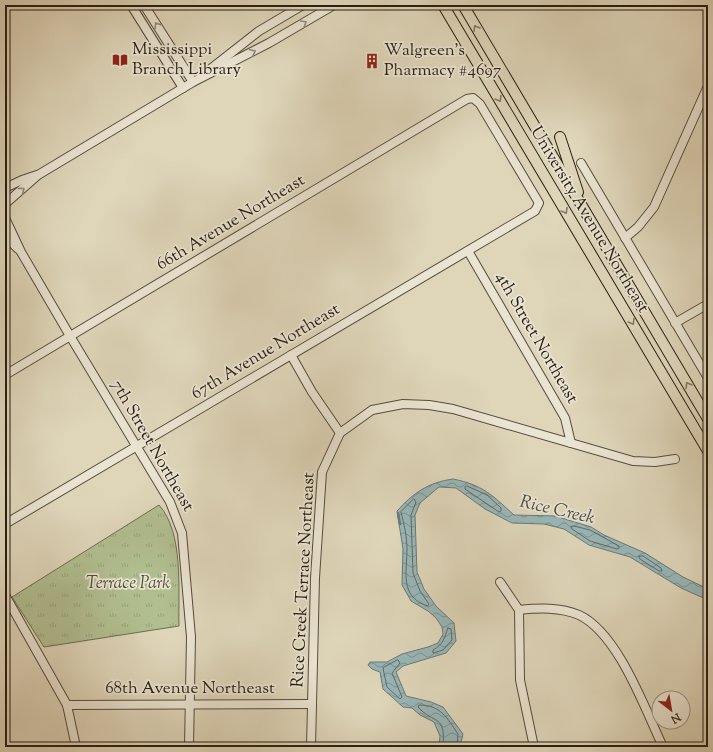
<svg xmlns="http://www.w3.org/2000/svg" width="713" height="752" font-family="'Sorts Mill Goudy',serif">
<defs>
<pattern id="park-tufts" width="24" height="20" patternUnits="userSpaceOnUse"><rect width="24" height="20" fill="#b1be90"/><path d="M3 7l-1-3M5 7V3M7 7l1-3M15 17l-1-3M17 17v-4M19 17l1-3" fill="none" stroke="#98a37b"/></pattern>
<pattern id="water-waves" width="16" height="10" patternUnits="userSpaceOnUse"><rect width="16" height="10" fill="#98b7b9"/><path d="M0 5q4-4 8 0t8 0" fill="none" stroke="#7c9495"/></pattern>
</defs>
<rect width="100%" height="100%" fill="#dfd6ba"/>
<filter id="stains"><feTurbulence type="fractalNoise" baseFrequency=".005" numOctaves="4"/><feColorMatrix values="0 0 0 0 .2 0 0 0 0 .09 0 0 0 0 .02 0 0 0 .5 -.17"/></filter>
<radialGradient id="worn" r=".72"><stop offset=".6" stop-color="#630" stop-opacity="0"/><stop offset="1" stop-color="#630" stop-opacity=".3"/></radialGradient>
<path fill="url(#park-tufts)" stroke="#6c6e52" d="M159 505C184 533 178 590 179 626L44 647 12 597Z"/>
<path fill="url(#water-waves)" stroke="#6b7a77" d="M453 479C483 485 492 495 514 515L555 516 591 527 604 535 645 553 683 577 708 589V600L681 588 630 557 589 545 564 529 544 524 512 523 485 509 456 488 439 487 420 503 415 515 417 572 424 589 436 606 454 623 456 641 446 653 403 666 396 672 406 696 431 702 443 707 463 734 460 747H439L440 736 434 722 420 715 412 708 403 707 383 689 380 672 372 669 368 665 370 662H387L402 654 428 647 438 643 443 634 442 627 436 618 428 611 411 601 402 585 403 549 397 511C413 493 429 482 453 479Z"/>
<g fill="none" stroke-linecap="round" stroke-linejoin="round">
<g stroke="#606a66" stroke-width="1">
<path d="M467 486 487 495 501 508V511L499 512 465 489V487Z"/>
<path d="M414 499 416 502 411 515 413 573 420 591 429 604 428 606C399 597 407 572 407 549 407 537 404 524 401 512Z"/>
<path d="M574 526 590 530 619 546V548L617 549 590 541 572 529 571 527Z"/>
<path d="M639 556H643L661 568 662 571H659L640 559Z"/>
<path d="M448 628 451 629 452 640 443 650 433 653V650C444 644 444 638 448 628Z"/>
<path d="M398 660 400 663 392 673 402 697 400 699 387 687 383 668Z"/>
<path d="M443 747C446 713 434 725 418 707L419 705C441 705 447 718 458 734L457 747"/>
</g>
<path stroke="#6b7a77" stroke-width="2.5" d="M398 513 400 524"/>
<g stroke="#554c3d" stroke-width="10">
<g id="minor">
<path d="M131 5 183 88"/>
<path d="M144 5 193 82"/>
<path d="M208 71 259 31 303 5"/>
<path d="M581 163 708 378"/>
<path d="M5 188 22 180 37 175"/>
<path d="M5 204 38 175 193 82 269 43 334 5"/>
<path d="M5 218 21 252 70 336 170 502 182 533 191 637 189 747"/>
<path d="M5 236 18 249"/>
<path d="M625 238 638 227 654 207 708 86"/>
<path d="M468 251 565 418 571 443"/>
<path d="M675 323 708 304"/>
<path d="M291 355 312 392 340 433"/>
<path d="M5 375 467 99 473 98 480 104 539 203 535 211 5 524"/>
<path d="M500 582 519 610 520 680 534 747"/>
<path d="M5 595 67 705 76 747"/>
<path d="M519 610C539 608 560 607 579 615 618 633 645 709 663 747"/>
<path d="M67 705 312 704"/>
<path d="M311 747 315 578 322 472 340 433 372 410 403 404 429 405 453 409 633 461 655 462 675 459"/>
</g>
</g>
<g stroke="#271e13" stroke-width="12">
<g id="major">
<path d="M443 5 708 451"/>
<path d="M463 5 708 419"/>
<path d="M560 137 578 192"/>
</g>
</g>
<use href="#minor" stroke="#eae4d2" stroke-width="8"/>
<use href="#major" stroke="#dfd6ba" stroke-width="10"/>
</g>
<defs><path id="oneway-chevron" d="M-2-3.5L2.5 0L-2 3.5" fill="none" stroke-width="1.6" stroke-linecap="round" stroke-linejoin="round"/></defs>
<g stroke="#928b7c">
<use href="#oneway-chevron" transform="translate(304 23) rotate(-31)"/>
<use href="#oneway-chevron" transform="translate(157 25) rotate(-123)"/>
<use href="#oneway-chevron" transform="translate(253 52) rotate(-27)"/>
<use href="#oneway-chevron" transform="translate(22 190) rotate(-37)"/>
</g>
<g stroke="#837a66">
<use href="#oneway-chevron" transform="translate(476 28) rotate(-121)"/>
<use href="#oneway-chevron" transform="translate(499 99) rotate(59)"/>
<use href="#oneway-chevron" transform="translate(565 211) rotate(59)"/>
<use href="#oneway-chevron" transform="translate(632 322) rotate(59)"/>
<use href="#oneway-chevron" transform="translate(688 385) rotate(-121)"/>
</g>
<defs>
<g id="library-bare" transform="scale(1.2)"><path d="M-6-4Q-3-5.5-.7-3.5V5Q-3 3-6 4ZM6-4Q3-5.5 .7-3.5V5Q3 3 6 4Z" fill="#8f2418" stroke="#eae4d2" stroke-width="2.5" paint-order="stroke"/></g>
<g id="building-bare" transform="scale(1.2)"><path d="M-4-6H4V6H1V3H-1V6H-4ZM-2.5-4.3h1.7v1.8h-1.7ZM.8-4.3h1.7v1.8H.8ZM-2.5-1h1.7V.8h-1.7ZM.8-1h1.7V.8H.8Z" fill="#8f2418" stroke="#eae4d2" stroke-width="2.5" paint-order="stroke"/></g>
</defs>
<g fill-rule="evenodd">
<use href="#library-bare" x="120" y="60"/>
<use href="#building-bare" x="372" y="61"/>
</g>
<g text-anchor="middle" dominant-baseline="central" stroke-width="3.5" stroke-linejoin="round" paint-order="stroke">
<g font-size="17" fill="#271e13" stroke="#eae4d2" text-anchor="start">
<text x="132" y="50">Mississippi<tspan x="132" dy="20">Branch Library</tspan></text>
<text x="384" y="51">Walgreen's<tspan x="384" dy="20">Pharmacy #4697</tspan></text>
</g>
<g font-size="17" fill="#271e13" stroke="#eae4d2">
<text transform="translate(589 220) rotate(59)">University Avenue Northeast</text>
<text transform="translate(231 223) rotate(-31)">66th Avenue Northeast</text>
<text transform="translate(536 338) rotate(60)">4th Street Northeast</text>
<text transform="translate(266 352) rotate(-31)">67th Avenue Northeast</text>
<text transform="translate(152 446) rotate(60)">7th Street Northeast</text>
<text transform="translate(304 580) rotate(-87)">Rice Creek Terrace Northeast</text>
<text x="190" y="689">68th Avenue Northeast</text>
</g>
<g font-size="17" font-style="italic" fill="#504e38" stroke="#eae4d2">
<text x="128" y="584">Terrace Park</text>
</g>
<g font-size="18" font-style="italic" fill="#494c45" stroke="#eae4d2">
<text transform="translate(557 511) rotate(13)">Rice Creek</text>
</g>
</g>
<rect width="713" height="752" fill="none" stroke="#dfd6ba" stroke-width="20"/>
<rect x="6" y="6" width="701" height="740" fill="none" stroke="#271e13" stroke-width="2"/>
<rect x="10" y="10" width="693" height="732" fill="none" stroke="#271e13"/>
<g transform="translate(671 710) rotate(149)"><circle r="19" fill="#eae4d2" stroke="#9c9586"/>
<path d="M0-3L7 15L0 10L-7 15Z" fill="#8f2418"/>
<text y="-6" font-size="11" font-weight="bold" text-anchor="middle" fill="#271e13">N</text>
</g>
<rect width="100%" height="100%" filter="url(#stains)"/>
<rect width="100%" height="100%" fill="url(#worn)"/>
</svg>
